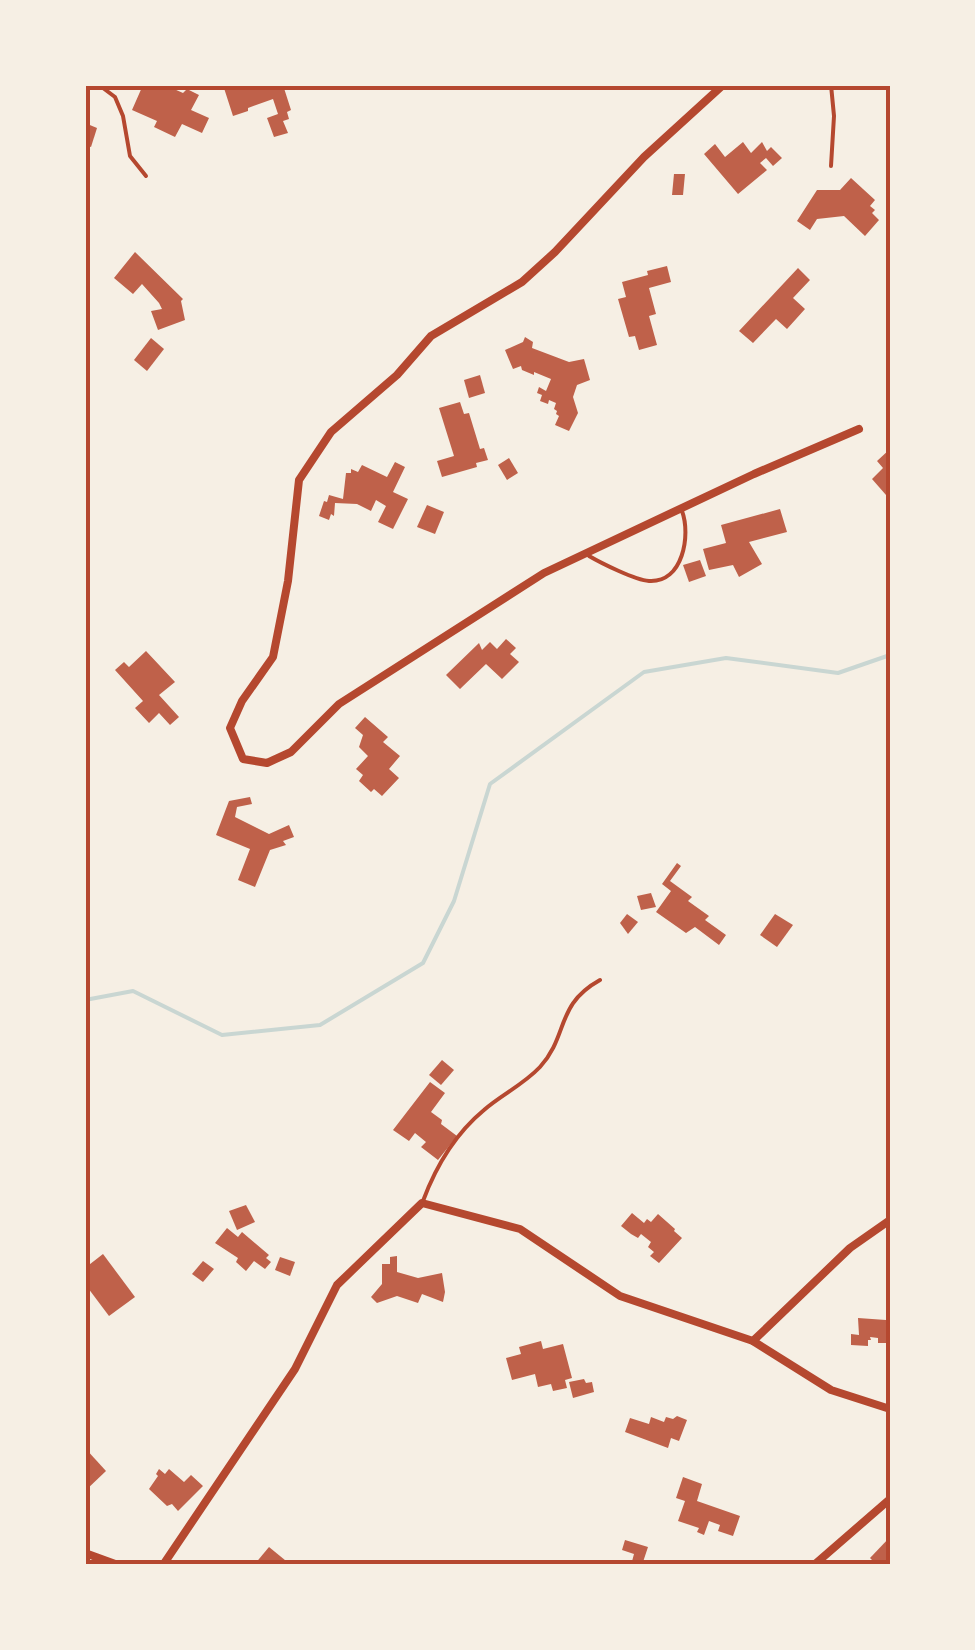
<svg xmlns="http://www.w3.org/2000/svg" width="975" height="1650" font-family="'Source Sans 3',sans-serif">
<rect width="100%" height="100%" fill="#f6efe4"/>
<g fill="none" stroke-linecap="round" stroke-linejoin="round">
<path stroke="#c9d6d2" stroke-width="4" d="M85 1000 133 991 222 1035 320 1025 423 963 454 901 490 784 644 672 726 658 838 673 890 655"/>
</g>
<g fill="#bf614a">
<path d="M143 85H165L183 93 187 89 199 95 191 110 209 118 202 133 182 124 175 137 154 127 157 121 132 110Z"/>
<path d="M223 85H283L291 110 287 112 289 119 283 121 288 133 274 137 267 118 278 114 273 99 248 108V111L233 116Z"/>
<path d="M85 123 97 128 91 147 85 145Z"/>
<path d="M743 142 751 153 762 142 767 151 771 147 782 158 773 166 766 158 760 163 767 170 738 194 704 154 715 144 725 157Z"/>
<path d="M674 174H685L683 195H672Z"/>
<path d="M851 178 875 200 870 206 875 210 872 213 879 220 865 236 844 216 817 219 810 230 797 221 817 190H840Z"/>
<path d="M135 252 183 299 181 301 185 320 158 330 151 311 162 309 159 303 142 284 133 294 114 278Z"/>
<path d="M667 266 671 282 649 288 656 314 649 316 657 345 639 350 635 336 629 337 618 299 626 297 622 282 648 275 647 271Z"/>
<path d="M798 268 810 280 793 298 805 309 787 329 776 319 753 343 739 331Z"/>
<path d="M525 337 533 342 532 348 569 362 584 359 590 380 577 385 573 397 578 413 569 431 555 425 559 416 556 414 557 411 554 409 556 403 549 400 548 404 540 401 542 395 537 393 539 387 546 391 551 379 534 372V375L522 370 521 366 513 369 505 350 523 342Z"/>
<path d="M151 338 164 349 147 371 134 360Z"/>
<path d="M480 375 485 393 469 398 464 380Z"/>
<path d="M460 402 464 414 469 413 480 449 484 448 488 460 476 463 477 467 442 477 437 461 454 456 439 408Z"/>
<path d="M890 449V492L886 495 872 479 883 468 877 461Z"/>
<path d="M509 458 518 473 507 480 498 465Z"/>
<path d="M395 462 405 467 393 492 408 499 393 529 378 522 386 506 376 500 371 511 357 504 335 503 334 516 331 514 329 520 319 516 324 501 327 502 329 495 343 499 346 473H351V469L358 472 362 465 387 477Z"/>
<path d="M427 505 444 512 435 534 417 527Z"/>
<path d="M780 509 787 532 749 542 762 564 739 577 733 565 709 570 703 549 726 543 721 525Z"/>
<path d="M700 560 706 576 689 582 683 565Z"/>
<path d="M506 639 516 648 510 654 519 662 502 679 486 664 460 689 446 675 479 643 482 650 490 642 497 649Z"/>
<path d="M146 651 175 682 159 695 179 717 170 725 159 713 149 723 135 708 143 701 115 670 124 662 129 667Z"/>
<path d="M365 717 388 737 383 742 400 756 389 769 399 778 382 796 374 789 371 792 359 781 363 775 356 769 368 756 359 747 363 735 355 728Z"/>
<path d="M250 797 252 804 237 807 235 817 269 834 289 825 294 837 283 841 286 845 270 850 255 887 238 880 250 849 216 835 229 801Z"/>
<path d="M677 863 681 866 670 881 692 897 688 901 709 916 705 920 726 935 719 945 695 927 686 933 656 912 671 891 662 884Z"/>
<path d="M651 893 656 907 641 910 637 896Z"/>
<path d="M627 914 638 922 628 934 620 923Z"/>
<path d="M775 914 793 925 777 947 760 935Z"/>
<path d="M442 1060 454 1070 441 1085 429 1075Z"/>
<path d="M430 1082 445 1093 431 1112 442 1120 441 1124 457 1136 438 1160 421 1147 426 1142 415 1133 409 1141 393 1130Z"/>
<path d="M246 1205 255 1222 237 1230 229 1211Z"/>
<path d="M632 1213 644 1223 647 1219 651 1222 658 1214 675 1229 674 1231 682 1238 659 1263 650 1256 654 1252 648 1247 651 1242 641 1234 638 1238 631 1234 621 1226Z"/>
<path d="M227 1228 238 1237 242 1232 269 1255 266 1258 271 1262 265 1269 254 1261 246 1271 236 1262 238 1258 215 1243Z"/>
<path d="M103 1254 135 1297 109 1316 85 1284V1268Z"/>
<path d="M397 1256V1272L418 1278 442 1273 445 1292 443 1302 422 1294 418 1303 397 1296 377 1303 371 1297 382 1284V1264H390V1257Z"/>
<path d="M280 1257 295 1262 290 1276 275 1270Z"/>
<path d="M203 1261 214 1269 203 1282 192 1274Z"/>
<path d="M886 1314 890 1315 889 1343H878V1338L870 1337 871 1340H868V1346L851 1345V1334L859 1335 858 1318 886 1320Z"/>
<path d="M541 1341 543 1349 563 1344 572 1378 565 1380 567 1388 553 1391 551 1384 538 1387 535 1374 512 1380 506 1358 521 1354 519 1347Z"/>
<path d="M584 1379 586 1383 592 1382 594 1392 573 1398 569 1382Z"/>
<path d="M677 1416 687 1420 679 1441 671 1438 668 1448 625 1432 630 1418 649 1424 651 1417 664 1422 666 1417 673 1419Z"/>
<path d="M85 1448 106 1471 85 1491Z"/>
<path d="M159 1469 165 1474 169 1469 184 1482 191 1475 203 1486 178 1511 172 1504 167 1506 149 1489 158 1476 156 1474Z"/>
<path d="M683 1477 702 1484 697 1501 740 1516 733 1536 718 1531 720 1525 709 1521 704 1535 697 1532 699 1528 678 1521 685 1501 676 1498Z"/>
<path d="M890 1537V1565H877L870 1558Z"/>
<path d="M625 1540 648 1547 642 1565H631L634 1554 622 1550Z"/>
<path d="M269 1547 291 1565H254Z"/>
</g>
<g fill="none" stroke-linecap="round" stroke-linejoin="round">
<g stroke="#b5482f" stroke-width="4">
<path d="M99 85 115 97 123 116 130 156 146 176"/>
<path d="M831 166 834 116 831 85"/>
<path d="M589 556C601 563 635 580 649 581 683 583 691 535 682 511"/>
<path d="M423 1201C436 1166 455 1134 484 1110 501 1095 523 1085 540 1067 569 1035 555 1005 600 980"/>
</g>
<g stroke="#b5482f" stroke-width="8">
<path d="M723 85 644 157 555 252 522 282 431 336 397 375 331 432 299 480 288 581 273 657 242 701 230 728 243 759 267 763 291 752 339 704 544 573 754 474 859 429"/>
<path d="M753 1341 850 1248 890 1220"/>
<path d="M85 1553 118 1565"/>
<path d="M163 1565 295 1369 337 1285 422 1203 520 1229 620 1296 753 1341 831 1390 890 1409"/>
<path d="M814 1565 890 1499"/>
</g>
</g>
<rect width="975" height="1650" fill="none" stroke="#f6efe4" stroke-width="175"/>
<rect x="88" y="88" width="800" height="1474" fill="none" stroke="#b5482f" stroke-width="4"/>
</svg>
